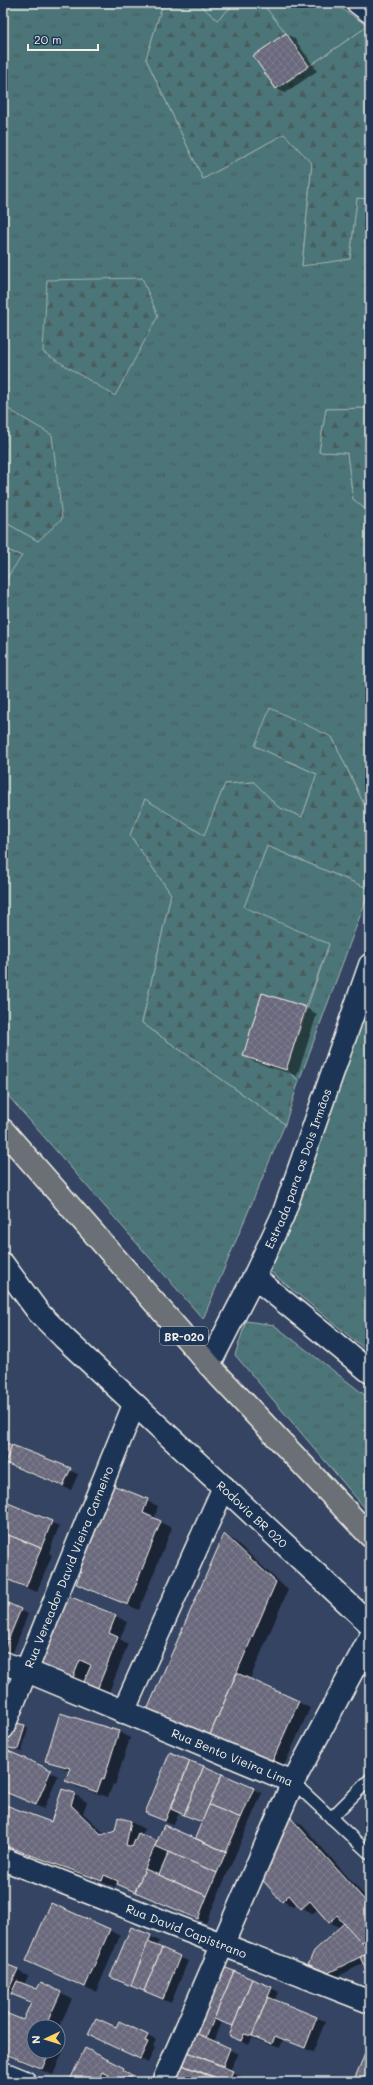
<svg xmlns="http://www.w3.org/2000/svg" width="373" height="2085" font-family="Mali,sans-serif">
<defs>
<pattern id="grass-tufts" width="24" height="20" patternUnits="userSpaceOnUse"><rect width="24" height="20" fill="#4c7478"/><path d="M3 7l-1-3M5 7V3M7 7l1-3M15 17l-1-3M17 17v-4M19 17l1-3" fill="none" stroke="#4a5c5c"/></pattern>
<pattern id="forest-firs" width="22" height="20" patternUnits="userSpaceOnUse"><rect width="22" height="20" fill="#4c7478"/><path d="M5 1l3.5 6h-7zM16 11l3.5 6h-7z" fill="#4a5c5c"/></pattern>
<pattern id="building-cross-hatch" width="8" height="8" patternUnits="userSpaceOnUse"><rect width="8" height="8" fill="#69687c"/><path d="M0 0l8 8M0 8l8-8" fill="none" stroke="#7f7e8f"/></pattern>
</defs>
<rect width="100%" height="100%" fill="#344462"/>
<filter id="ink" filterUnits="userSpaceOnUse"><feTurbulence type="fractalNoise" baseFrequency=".025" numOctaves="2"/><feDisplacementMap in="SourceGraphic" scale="8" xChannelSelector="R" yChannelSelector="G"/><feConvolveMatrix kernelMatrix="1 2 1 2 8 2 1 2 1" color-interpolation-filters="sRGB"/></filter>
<g filter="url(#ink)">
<g fill="url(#grass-tufts)" stroke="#a0b2b0">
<path d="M3 3H163L146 59 203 179 284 134 312 163 302 265 350 259 357 198 370 199V408L326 409 319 452 347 453 353 499 370 513V817L332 737 255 746 317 774 302 817 278 807 254 782 225 784 204 836 145 799 130 835 171 894 142 1023 285 1124 203 1319 3 1090V693L6 630 3 620V583L21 556 7 550 3 554V521L38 541 52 436 3 406Z"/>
<path d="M198 3H236L217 20Z"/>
<path d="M262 3H333L368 26 309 66Z"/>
<path d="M267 846 370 889 299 1081 286 1070 329 944 243 908Z"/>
<path d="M370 979V1353L267 1269Z"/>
<path d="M246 1321 274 1325 370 1399V1514L235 1355Z"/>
</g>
<g fill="url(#forest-firs)" stroke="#a0b2b0">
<path d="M163 3H198L217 20 236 3H262L286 33 253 56 276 89 368 26 370 28V199L357 198 350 259 302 266 312 163 284 134 203 179 146 59Z"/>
<path d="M142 278 158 316 115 396 43 352 47 280Z"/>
<path d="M3 406 52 435 62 519 38 541 3 521Z"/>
<path d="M370 408V513L353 499 347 453 319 452 326 409Z"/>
<path d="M7 550 22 556 3 583V554Z"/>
<path d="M270 708 332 737 370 817V889L267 846 244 907 329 944 306 1007 262 993 243 1056 286 1070 299 1081 285 1124 142 1023 171 894 130 835 145 799 204 835 225 784 254 782 278 807 302 817 317 774 255 746Z"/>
</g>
<g fill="#0007" fill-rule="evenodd">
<path d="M286 34 294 38 317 71 285 93 277 89 255 56Z"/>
<path d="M263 994 306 1008 317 1014 297 1076 255 1062 244 1056Z"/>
<path d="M3 1443 78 1474 71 1490 3 1463Z"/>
<path d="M106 1483 158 1506 154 1519 172 1528 139 1610 78 1584 82 1573 73 1568Z"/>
<path d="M3 1502 59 1526 49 1553 52 1555 37 1592 3 1579Z"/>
<path d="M224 1535 236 1542 288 1590 250 1679 310 1708 283 1768 160 1717Z"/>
<path d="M61 1594 116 1616 127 1622 120 1639 128 1644 108 1695 45 1670Z"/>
<path d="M3 1603 28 1614 12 1655 3 1652Z"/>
<path d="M60 1714 119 1732 130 1738 115 1785 113 1784 108 1797 77 1787 67 1780 70 1771 46 1760Z"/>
<path d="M24 1726 28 1728 22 1752 7 1746Z"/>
<path d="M5 1751 58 1776 44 1809 3 1791V1754Z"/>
<path d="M171 1753 262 1793 206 1923 136 1893 150 1859 148 1858 134 1892 116 1883 115 1887 3 1847V1805L51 1823 74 1794 87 1802 83 1813 105 1834 116 1831 118 1818 131 1822 144 1829 142 1836 157 1842 195 1840 203 1823 179 1813 173 1825 154 1817ZM168 1852 170 1853 160 1877 158 1876Z"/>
<path d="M290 1818 301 1824 370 1902V1947L367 1946 370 1949V1976L364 1963 337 1977 317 1968 340 1928 330 1922 318 1909 312 1914 297 1903 293 1907 283 1901Z"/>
<path d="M109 1930 120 1936 96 1992 27 1960Z"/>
<path d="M152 1937 159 1941 156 1947 188 1961 171 2003 120 1981 145 1947H147Z"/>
<path d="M3 1964 28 1976 24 1985 38 1990 41 1984 72 1999 58 2029V2027H34V2051H58V2037L67 2042 53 2075 3 2054V2014L24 2021 32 2003 3 1987Z"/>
<path d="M219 1966 271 1988 279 1992 275 2001 325 2022 313 2052 283 2039 280 2048 252 2038 249 2045 230 2036 234 2027 222 2022 214 2042 238 2054 230 2071 241 2076 238 2082H171Z"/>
<path d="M119 2023 156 2040 153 2046 155 2048 148 2063 97 2039 116 2029Z"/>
<path d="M85 2049 132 2074 131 2075 139 2080V2082H71Z"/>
</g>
<g fill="url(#building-cross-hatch)" stroke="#f4f1e8">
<path d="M286 33 309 66 276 89 253 56Z"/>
<path d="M262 993 306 1007 286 1070 243 1056Z"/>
<path d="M3 1442 12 1445 5 1463 3 1462Z"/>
<path d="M12 1445 71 1468 63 1486 5 1463Z"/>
<path d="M105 1482 148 1499 143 1513 161 1521 128 1605 76 1584 81 1572 71 1568Z"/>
<path d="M3 1501 52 1521 41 1548 3 1533Z"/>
<path d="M3 1533 41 1548 26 1587 3 1578Z"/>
<path d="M224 1534 276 1582 209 1737 147 1710Z"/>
<path d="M61 1593 116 1615 109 1633 118 1637 97 1690 83 1684 91 1665 80 1660 72 1680 33 1665Z"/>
<path d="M3 1601 21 1609 3 1652Z"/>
<path d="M237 1673 299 1701 272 1762 209 1737Z"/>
<path d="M60 1713 119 1731 104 1779 102 1778 97 1792 65 1781 70 1768 45 1761Z"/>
<path d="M12 1722 25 1725 18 1750 5 1747Z"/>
<path d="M4 1749 51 1770 36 1805 3 1791Z"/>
<path d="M170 1752 190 1761 165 1821 145 1813Z"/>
<path d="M190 1761 204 1766 184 1815 171 1809Z"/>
<path d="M204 1766 222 1774 202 1822 184 1815Z"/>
<path d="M222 1774 254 1788 241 1818 209 1805Z"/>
<path d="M62 1789 75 1793 71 1805 102 1835 115 1830 118 1817 131 1821 126 1845 132 1847 138 1833 157 1841 135 1892 117 1884 118 1881 104 1875 102 1881 3 1845V1804L51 1822Z"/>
<path d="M209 1805 241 1818 226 1852 195 1838Z"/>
<path d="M290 1817 370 1906V1935L361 1943 337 1916 329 1923 310 1901 301 1909 289 1895 282 1902 258 1875Z"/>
<path d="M164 1825 226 1852 217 1873 155 1846Z"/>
<path d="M169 1852 217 1873 207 1896 159 1875Z"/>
<path d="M145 1869 207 1896 198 1919 135 1892Z"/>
<path d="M51 1903 110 1929 85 1987 26 1961Z"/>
<path d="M344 1923 370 1952 328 1973 308 1964 314 1951Z"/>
<path d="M131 1927 151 1935 131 1986 110 1977Z"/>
<path d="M148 1942 162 1948 144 1991 131 1986Z"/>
<path d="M162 1948 180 1956 163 1999 144 1991Z"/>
<path d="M370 1952V1979L360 1957Z"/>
<path d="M3 1963 18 1969 9 1989 3 1986Z"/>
<path d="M218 1965 234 1971 206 2038 191 2031Z"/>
<path d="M234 1971 252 1979 233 2026 214 2019Z"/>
<path d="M252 1979 272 1987 252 2036 244 2034 241 2041 229 2036Z"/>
<path d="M17 1981 37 1989 41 1982 61 1992 45 2027H34V2051H50L42 2069 3 2053V2012L23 2020 31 2002 11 1994Z"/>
<path d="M268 1997 317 2017 305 2048 275 2036 272 2044 252 2036Z"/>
<path d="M96 2018 116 2027 119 2021 148 2035 145 2041 148 2042 140 2059 88 2035Z"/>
<path d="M191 2031 230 2048 223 2066 183 2050Z"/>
<path d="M370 2042V2082H353Z"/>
<path d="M85 2048 124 2068 123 2070 132 2075 129 2082H106L109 2075 102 2072 98 2082H69Z"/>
<path d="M183 2050 233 2071 228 2082 177 2063Z"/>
<path d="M177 2063 224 2082H182L171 2077Z"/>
</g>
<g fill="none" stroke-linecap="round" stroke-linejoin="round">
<g stroke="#f4f1e8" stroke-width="14">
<g id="lane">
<path d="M293 1782 370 1854"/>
<path d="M331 1818 370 1779"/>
</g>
</g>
<g stroke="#f4f1e8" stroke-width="25">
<g id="street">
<path d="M358 3 370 12"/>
<path id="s1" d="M3 1264 39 1313 64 1338 370 1624"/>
<path d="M254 1277 370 1372"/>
<path id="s2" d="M209 1365 254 1277 283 1215 370 965"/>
<path id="s3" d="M3 1663 27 1671 293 1782 163 2082"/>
<path d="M123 1712 224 1487"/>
<path id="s4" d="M3 1728 134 1405"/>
<path d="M293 1782 370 1638"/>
<path d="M3 2073 25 2082"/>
</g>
</g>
<g stroke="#f4f1e8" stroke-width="25">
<g id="secondary">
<path id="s5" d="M3 1859 370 2002"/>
</g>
</g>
<g stroke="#f4f1e8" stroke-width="25">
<path id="highway" d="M3 1130 220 1377 370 1536"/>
</g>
<use href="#lane" stroke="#1d3557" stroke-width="11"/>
<use href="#street" stroke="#1d3557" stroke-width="22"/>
<use href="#secondary" stroke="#1d3557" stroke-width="22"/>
<use href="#highway" stroke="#6a7074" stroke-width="22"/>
</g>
</g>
<g text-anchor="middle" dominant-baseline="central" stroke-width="3.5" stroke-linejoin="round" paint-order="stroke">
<rect fill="#1d3557" stroke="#b4b9bc" stroke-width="1" x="160" y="1327" width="48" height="18" rx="3"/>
<g font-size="11" font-weight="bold" fill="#f4f1e8">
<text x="184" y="1336">BR-020</text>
</g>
<g font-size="12" fill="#f4f1e8" stroke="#1d3557">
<text stroke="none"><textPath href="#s2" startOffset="216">Estrada para os Dois Irmãos</textPath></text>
<text stroke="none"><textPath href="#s1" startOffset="354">Rodovia BR 020</textPath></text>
<text stroke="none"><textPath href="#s4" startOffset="174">Rua Vereador David Vieira Carneiro</textPath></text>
<text stroke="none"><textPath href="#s3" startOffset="248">Rua Bento Vieira Lima</textPath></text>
<text stroke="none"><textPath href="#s5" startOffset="197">Rua David Capistrano</textPath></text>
</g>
</g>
<rect width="373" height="2085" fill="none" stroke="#1d3557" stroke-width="16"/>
<rect x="8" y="8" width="357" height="2069" fill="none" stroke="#f4f1e8" stroke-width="1.5" filter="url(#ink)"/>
<g transform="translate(46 2039) rotate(266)"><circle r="19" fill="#1d3557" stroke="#738091"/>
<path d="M0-3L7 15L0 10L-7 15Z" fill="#ffd166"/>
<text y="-6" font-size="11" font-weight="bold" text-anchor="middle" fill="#f4f1e8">N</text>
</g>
<path d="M28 44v6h70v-6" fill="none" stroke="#f4f1e8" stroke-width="2"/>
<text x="34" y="44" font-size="12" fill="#f4f1e8" stroke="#1d3557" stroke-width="3" paint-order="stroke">20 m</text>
</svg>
